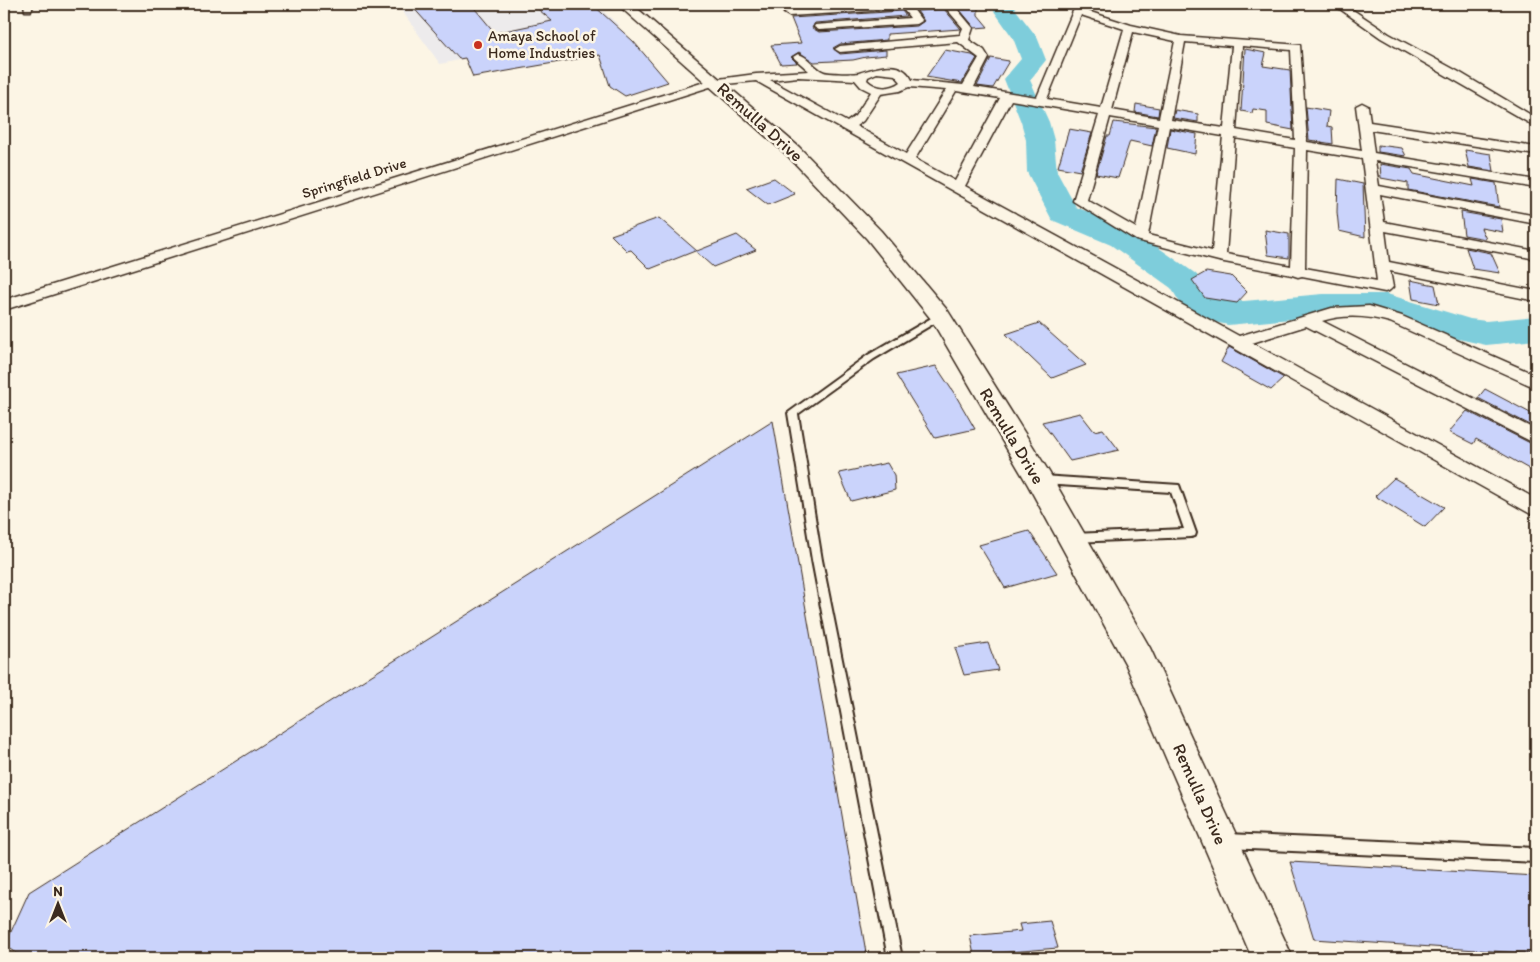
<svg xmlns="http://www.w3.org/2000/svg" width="1540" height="962" font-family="Itim,sans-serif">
<rect width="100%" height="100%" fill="#fcf5e5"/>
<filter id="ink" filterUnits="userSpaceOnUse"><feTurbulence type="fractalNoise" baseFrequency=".02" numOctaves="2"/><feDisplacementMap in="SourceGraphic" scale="10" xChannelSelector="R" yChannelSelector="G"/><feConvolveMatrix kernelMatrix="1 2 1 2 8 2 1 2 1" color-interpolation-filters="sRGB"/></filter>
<g filter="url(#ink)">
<path fill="#edebec" d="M397 4H595L620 26 440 64Z"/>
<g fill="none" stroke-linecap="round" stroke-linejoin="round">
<path fill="#7ecddb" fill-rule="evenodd" d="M992 4H1014L1016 10 1037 37 1046 60 1030 80 1049 122 1054 140 1057 172 1076 207 1135 231 1196 274 1208 290 1233 302 1323 294H1387L1470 319 1486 321 1536 316V340L1486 345 1454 338 1384 316H1323L1228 325 1215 322 1182 306 1171 288 1111 245 1052 220 1027 172 1026 140 1021 122 1004 79 1021 59 1013 38 994 11Z"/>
</g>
<g fill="#cad3fb" stroke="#3b2a1e">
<path d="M410 4H471L495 33 552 21 532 4H592L633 41 668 82 625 96 610 86 600 55 473 77 465 58 459 59Z"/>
<path d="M828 4H868L787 9 786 6Z"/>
<path d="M955 4H978V15L988 27 975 28Z"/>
<path d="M944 9 961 29 887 34V40L840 44 833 48 840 54 886 50V55L866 57 853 60 814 62 799 52 791 57 797 63 781 64 771 45 801 43 791 18 902 11 906 16 815 23 812 28 819 32 917 26 924 21 917 11Z"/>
<path d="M1245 49 1266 53 1263 66 1290 70 1293 130 1267 125V111L1253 109 1252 113 1241 111Z"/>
<path d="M945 50 972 55 977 58 962 83 926 77Z"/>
<path d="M991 58 1009 61 993 88 977 86Z"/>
<path d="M1136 104 1159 108 1158 116 1135 112Z"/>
<path d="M1306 107 1329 111 1327 126 1332 127 1333 144 1309 140Z"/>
<path d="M1175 110 1198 114V122L1173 118Z"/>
<path d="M1114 122 1156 127 1152 146 1130 141 1118 178 1096 174 1107 136H1110Z"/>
<path d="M1069 129 1092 133 1080 171 1058 167Z"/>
<path d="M1170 129 1197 134 1195 154 1167 148Z"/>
<path d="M1378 145 1402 148 1406 156 1378 152Z"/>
<path d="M1465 150 1491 154 1494 171 1469 167Z"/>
<path d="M1380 164 1411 169 1414 174 1474 186 1472 179 1496 183 1499 207 1408 190V183L1381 178Z"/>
<path d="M774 178 795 194 768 205 746 188Z"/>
<path d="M1338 179 1363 184 1365 237 1339 231 1337 212Z"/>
<path d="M1461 212 1501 219 1503 232 1481 228 1486 239 1464 235Z"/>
<path d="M659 218 697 251 737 235 756 250 713 267 695 251 650 269 631 250 627 251 611 235Z"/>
<path d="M1265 230 1289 234V258L1268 255Z"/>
<path d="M1466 248 1491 253 1500 273 1473 269Z"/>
<path d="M1206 272 1231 276 1247 292 1237 303 1205 298 1192 280Z"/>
<path d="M1410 280 1435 285 1439 304 1413 299Z"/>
<path d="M1039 323 1086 365 1052 378 1006 334Z"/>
<path d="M1229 347 1284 378 1271 390 1221 362Z"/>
<path d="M936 366 956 396 975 429 935 438 896 375Z"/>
<path d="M1485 389 1536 416V428L1478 398Z"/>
<path d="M1467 411 1536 446V473L1476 439 1473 444 1449 432Z"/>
<path d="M1080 413 1094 431 1103 429 1119 450 1070 461 1042 422Z"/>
<path d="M773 421 867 958H24L5 945 29 892Z"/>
<path d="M887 463 894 475 895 490 851 501 839 473Z"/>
<path d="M1394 478 1444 507 1425 527 1375 496Z"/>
<path d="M1029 531 1057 573 1005 588 979 545Z"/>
<path d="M988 643 998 670 964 675 955 648Z"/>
<path d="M1290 862 1536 876V954L1314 939Z"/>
<path d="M1050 921 1058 948 974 955 970 936 1021 931 1019 924Z"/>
</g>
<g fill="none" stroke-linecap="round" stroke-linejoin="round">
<g stroke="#3b2a1e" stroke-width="4">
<g id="lane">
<path d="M940 313 944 316 943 318 874 359 798 414 822 560 902 958H888L812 560 788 413 868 355Z"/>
<path d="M1042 476 1179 485 1196 533 1195 536 1191 537 1074 542 1070 541 1069 538 1070 535 1074 534 1184 529 1171 492 1042 484 1037 480Z"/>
<path d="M1227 834 1536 848V862L1227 848 1222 846 1220 841 1222 836Z"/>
</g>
</g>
<g stroke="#3b2a1e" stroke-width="3">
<g id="street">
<path d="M24 4H34L31 11H25Z"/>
<path d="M898 4H953L973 28 969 40 984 50 989 58 974 87 1037 97 1073 11 1078 8 1131 25 1181 36 1300 45 1307 142 1362 151 1356 106 1362 103 1368 106 1370 122 1536 147V155L1371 130 1374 153 1536 180V188L1375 161 1379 186 1536 216V224L1380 194 1384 222 1536 251V259L1385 231 1389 262 1536 291V301L1390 271 1393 287 1390 290 1385 292 1302 276 1298 277 1292 275 1219 261 1136 240 1073 201 1099 115 1011 100 965 186 1239 336 1332 308 1369 306 1402 316 1536 375V388L1390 322C1368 316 1345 314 1322 321L1536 430V444L1306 326 1252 343 1536 499V515L1529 513 756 81 716 85 4 310V300L711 80 756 74 809 71 793 57 798 54C808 56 814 68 824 72 829 74 854 74 859 73 876 68 901 58 912 80L963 85 979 58 958 42 840 52 835 49 840 46 960 35 963 28 945 7 913 9 922 21 917 24 819 30 814 27 815 25 910 18 903 9 789 16 784 13 789 10ZM1081 15 1124 29 1101 108 1047 99ZM1133 32 1175 41 1159 118 1112 110ZM1185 42 1232 46 1224 128 1171 120ZM1242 46 1291 50 1295 140 1236 130ZM877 73 895 75 901 82C890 90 876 89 867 80L868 77ZM798 77 855 80 861 87 871 92 855 116 847 122 770 80ZM909 87 946 90 906 154 856 126 863 121 881 94 900 91ZM956 91 1000 98 955 181 915 159ZM1110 117 1158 125 1136 228 1087 200ZM1169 127 1223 136 1212 251 1148 235ZM1235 138 1295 148 1291 266 1226 254ZM1307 150 1362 159 1377 281 1305 268Z"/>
<path d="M1333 4H1344L1389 34 1459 72 1536 118V127L1381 38Z"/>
</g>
</g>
<g stroke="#3b2a1e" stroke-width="3">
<path id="secondary" d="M617 4H632L799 147 881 231 948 311 1049 472 1150 648 1293 958H1252L1126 665 1028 485 931 319 867 239 787 155Z"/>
</g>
<use href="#lane" fill="#fcf5e5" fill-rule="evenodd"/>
<use href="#street" fill="#fcf5e5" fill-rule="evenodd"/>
<use href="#secondary" fill="#fcf5e5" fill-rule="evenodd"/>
</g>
</g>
<circle fill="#c8321e" stroke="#fcf5e5" stroke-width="2" cx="478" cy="45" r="5"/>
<g text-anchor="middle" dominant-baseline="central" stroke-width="5" stroke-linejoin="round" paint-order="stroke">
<g font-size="15" fill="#3b2a1e" stroke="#fcf5e5" text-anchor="start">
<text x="488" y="36">Amaya School of<tspan x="488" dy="17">Home Industries</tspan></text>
</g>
<g font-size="15" fill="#3b2a1e" stroke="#fcf5e5">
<text transform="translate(354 178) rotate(-17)">Springfield Drive</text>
</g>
<g font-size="18" fill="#3b2a1e" stroke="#fcf5e5">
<text transform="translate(760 122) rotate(42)">Remulla Drive</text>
<text transform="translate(1012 436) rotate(59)">Remulla Drive</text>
<text transform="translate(1200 794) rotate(66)">Remulla Drive</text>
</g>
</g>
<rect width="1540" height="962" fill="none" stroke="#fcf5e5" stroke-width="20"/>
<rect x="10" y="10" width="1520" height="942" fill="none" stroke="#3b2a1e" stroke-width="2" filter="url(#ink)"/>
<g transform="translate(58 904)" stroke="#fcf5e5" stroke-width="4" paint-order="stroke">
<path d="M0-4L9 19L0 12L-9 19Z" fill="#3b2a1e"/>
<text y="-8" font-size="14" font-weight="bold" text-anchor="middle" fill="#3b2a1e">N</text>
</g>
</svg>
